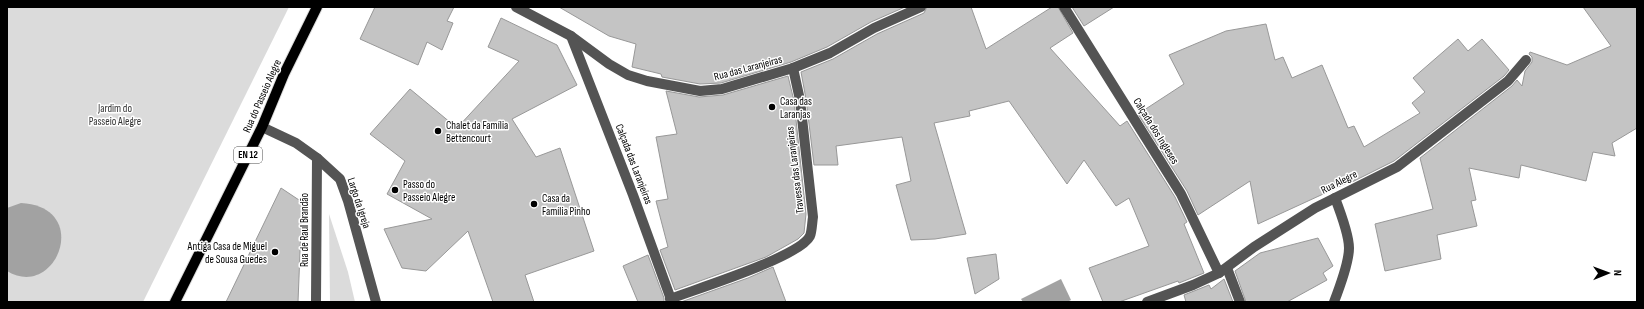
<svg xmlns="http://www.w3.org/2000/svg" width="1644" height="309" font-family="'Sofia Sans Condensed',sans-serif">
<rect width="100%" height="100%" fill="#fff"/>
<g fill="#dbdbdb">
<path d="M7 7H289L143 302H7Z"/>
<path d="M329 214 348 272 355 302H330Z"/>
</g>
<g fill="#a2a2a2">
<path d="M21 203C93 207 56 301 7 271V208Z"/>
<path d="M1061 279 1071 300 1067 302H1023L1021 299Z"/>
</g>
<g fill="#c4c4c4" stroke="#989898">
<path d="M375 7H454L447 21 453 23 442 50 427 42 418 65 360 39Z"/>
<path d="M559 7H905L871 22 827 47 791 62 721 83 700 84 662 77 661 74 632 67 636 44 609 36Z"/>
<path d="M927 7H971L986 49 1052 7H1058L1073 33 1050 48 1120 126 1127 121 1175 197 1187 222 1184 224 1204 273 1179 283 1178 281 1119 302H1103L1089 268 1149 246 1129 198 1116 206 1084 160 1067 184 1009 101 969 111 970 116 934 123 966 234 935 239 911 240 896 185 911 181 902 137 836 146 838 165H814L806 99 801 72 833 59 877 34 924 13Z"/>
<path d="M1072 7H1114L1084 26Z"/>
<path d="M1583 7H1637V128L1612 143 1615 156 1593 152 1586 181 1521 165 1519 178 1469 168 1476 200 1471 201 1477 226 1437 235 1441 259 1385 271 1375 224 1433 209 1420 158 1512 86 1517 80 1522 86 1525 71 1532 62V57L1529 54 1530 52 1567 65 1611 46Z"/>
<path d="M501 18 557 45 577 85 512 119 536 157 560 148 594 251 525 275 534 302H493L468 231 426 271 402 268 384 229 432 219 387 194 405 161 370 134 410 89 457 128 519 61 488 47Z"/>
<path d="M1266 24 1275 60 1283 57 1292 78 1322 65 1348 128 1354 126 1364 147 1420 113 1412 103 1425 92 1413 78 1458 39 1468 51 1482 39 1509 70 1504 76 1394 161 1354 181 1345 184 1258 224 1250 181 1198 215 1187 191 1138 114 1184 84 1169 55 1226 31Z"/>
<path d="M788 76 794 101 806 214 804 233 798 239 766 257 675 290 660 250 668 247 656 201 668 199 656 137 677 134 666 91 699 97 723 95Z"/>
<path d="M281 188 302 202 298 302H226Z"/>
<path d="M1318 238 1333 266 1323 273 1327 280 1287 302H1246L1235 271 1260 253Z"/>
<path d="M996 254 999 279 975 294 967 258Z"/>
<path d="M648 255 664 298V302H638L623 266Z"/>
<path d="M773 267 786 302H681L748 278Z"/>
<path d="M1224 279 1233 302H1186L1184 295 1209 285 1211 289Z"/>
</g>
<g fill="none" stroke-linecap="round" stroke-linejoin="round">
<g stroke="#dbdbdb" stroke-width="12">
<path id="major" d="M175 302 262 127 284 74 317 7"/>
</g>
<g stroke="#545454" stroke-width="10">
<path d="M516 7 571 36 609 64 628 75 647 81 700 91 722 89 793 68 830 53 874 28 921 7"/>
<path d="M1064 7 1181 194 1219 273"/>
<path d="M571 36 633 195 672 302"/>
<path d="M262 127 296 143 317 158 340 179 348 201 376 302"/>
<path d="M1227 268 1240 302"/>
<path d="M670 299C696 289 800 257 810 236 812 231 812 223 813 217L800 100 793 68"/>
<path d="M316 302 317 158"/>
<path d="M1147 302 1193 285 1219 273 1254 247 1315 208 1397 167 1508 81 1526 60"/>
<path d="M1334 302C1339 289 1349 262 1349 248 1349 235 1340 211 1335 198"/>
</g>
<use href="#major" stroke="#000" stroke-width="10"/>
</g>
<g fill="#000" stroke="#fff" stroke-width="1.5">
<circle cx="772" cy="107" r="4"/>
<circle cx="438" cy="131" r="4"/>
<circle cx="395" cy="190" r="4"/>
<circle cx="534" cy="204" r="4"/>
<circle cx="275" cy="252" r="4"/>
</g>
<g text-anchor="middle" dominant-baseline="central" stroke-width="3" stroke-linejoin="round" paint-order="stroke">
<rect fill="#fff" stroke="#4c4c4c" stroke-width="1" x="234" y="147" width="28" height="16" rx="3"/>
<g font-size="10" font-weight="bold" fill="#000">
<text x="248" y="155">EN 12</text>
</g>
<g font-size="11" fill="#000" stroke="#fff">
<text transform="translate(748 68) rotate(-15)">Rua das Laranjeiras</text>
<text transform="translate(262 96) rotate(-66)">Rua do Passeio Alegre</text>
<text transform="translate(1156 131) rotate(58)">Calçada dos Ingleses</text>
<text transform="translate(634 164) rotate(69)">Calçada das Laranjeiras</text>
<text transform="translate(795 170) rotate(-97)">Travessa das Laranjeiras</text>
<text transform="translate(1339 182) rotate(-27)">Rua Alegre</text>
<text transform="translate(359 203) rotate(72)">Largo da Igreja</text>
<text transform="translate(304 230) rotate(-90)">Rua de Raul Brandão</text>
</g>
<g font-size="11" fill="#000" stroke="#fff" text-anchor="start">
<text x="780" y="101">Casa das<tspan x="780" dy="13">Laranjas</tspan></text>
<text x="446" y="125">Chalet da Família<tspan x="446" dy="13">Bettencourt</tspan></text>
<text x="403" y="184">Passo do<tspan x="403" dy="13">Passeio Alegre</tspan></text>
<text x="542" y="198">Casa da<tspan x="542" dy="13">Família Pinho</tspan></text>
<text x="267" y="246" text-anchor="end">Antiga Casa de Miguel<tspan x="267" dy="13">de Sousa Guedes</tspan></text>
</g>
<g font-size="11" fill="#323232" stroke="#fff">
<text x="115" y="108">Jardim do<tspan x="115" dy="13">Passeio Alegre</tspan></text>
</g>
</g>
<rect width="1644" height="309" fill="none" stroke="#000000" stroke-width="16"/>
<g transform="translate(1608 273) rotate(89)" stroke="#ffffff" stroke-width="3" paint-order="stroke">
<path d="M0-3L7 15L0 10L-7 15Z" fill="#000000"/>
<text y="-6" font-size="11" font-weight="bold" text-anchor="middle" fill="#000000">N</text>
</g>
</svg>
